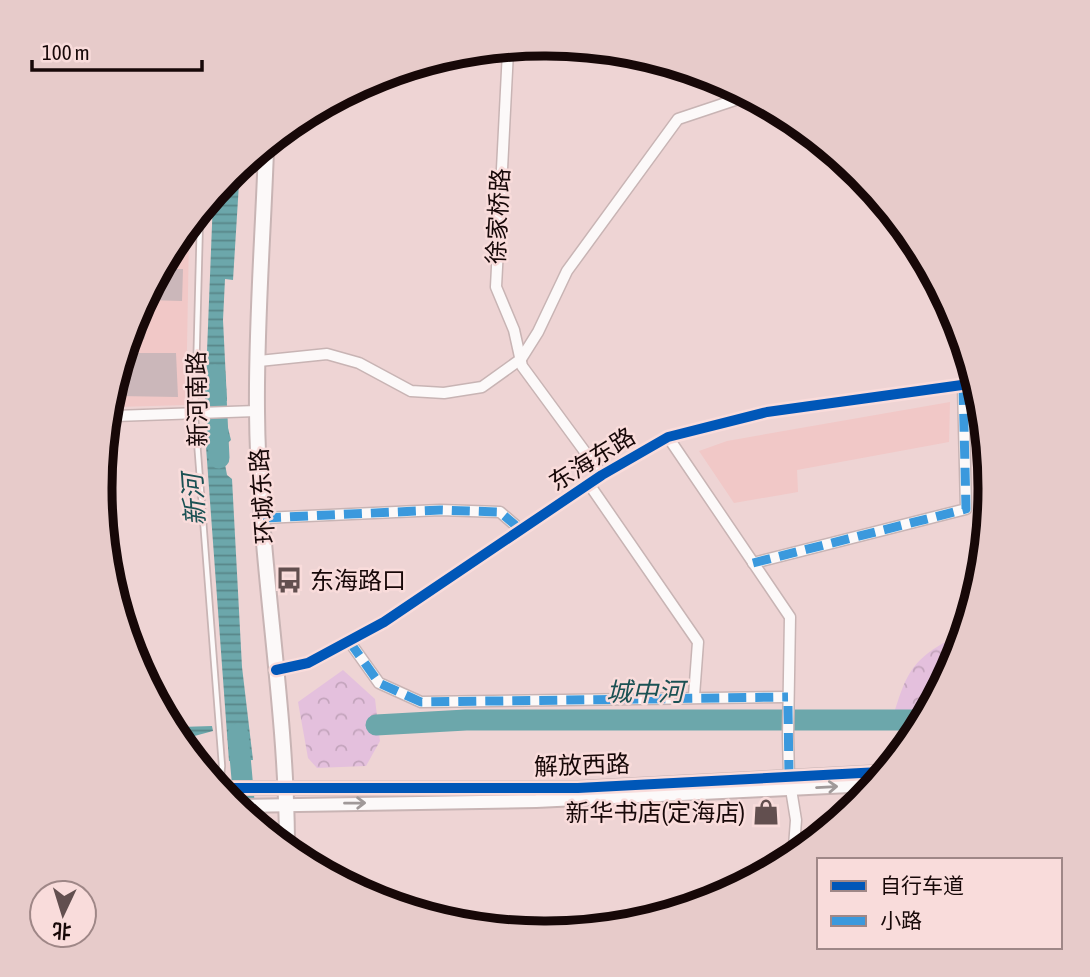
<svg xmlns="http://www.w3.org/2000/svg" width="1090" height="977" font-family="'Asap Condensed','Noto Sans SC',sans-serif">
<defs>
<pattern id="park-crowns" width="20" height="18" patternUnits="userSpaceOnUse" patternTransform="scale(1.75)"><rect width="20" height="18" fill="#e4c0dd"/><path d="M2 6a3 3 0 1 1 6 0M12 15a3 3 0 1 1 6 0" fill="none" stroke="#c3a4bc"/></pattern>
<pattern id="water-rules" width="6" height="5" patternUnits="userSpaceOnUse" patternTransform="scale(1.75)"><rect width="6" height="5" fill="#6ca7ab"/><path d="M0 2.5h6" fill="none" stroke="#588689"/></pattern>
</defs>
<rect width="100%" height="100%" fill="#eed4d4"/>
<g fill="#f1c8c7">
<path d="M189 235 186 405 117 407 134 318Z"/>
<path d="M950 402 949 442 797 470 798 492 734 503 699 451 727 441 772 433Z"/>
</g>
<g fill="url(#park-crowns)">
<path d="M961 634 956 659 910 727H890C906 675 908 659 961 634Z"/>
<path d="M343 670 375 699 380 741 366 766 317 768 308 758 298 702Z"/>
</g>
<g fill="url(#water-rules)">
<path d="M240 167 233 280 225 279 223 320 227 401 205 402 213 200 231 174Z"/>
<path d="M228 428 231 440 222 448 227 475 232 479 242 667 253 760 229 761 205 433Z"/>
<path d="M212 726 213 731 187 738 180 727Z"/>
</g>
<g fill="none" stroke-linecap="round" stroke-linejoin="round">
<g stroke="#6ca7ab" stroke-width="21">
<path d="M215 375 219 458"/>
<path d="M376 725 466 720H915"/>
<path d="M238 734 245 812"/>
</g>
</g>
<g fill="#cbb7ba">
<path d="M167 269H183L182 301 147 300Z"/>
<path d="M142 307 148 325 144 340 132 329Z"/>
<path d="M127 353H176L178 397 119 396Z"/>
</g>
<g fill="none" stroke-linecap="round" stroke-linejoin="round">
<g stroke="#c8b4b4" stroke-width="8">
<path id="service" d="M200 220 195 415 222 766 220 787"/>
</g>
<g stroke="#c8b4b4" stroke-width="13">
<g id="minor">
<path d="M508 51 496 287 514 330 522 366 602 475"/>
<path d="M259 361 327 354 359 363 411 391 444 393 482 387 521 359 538 332 567 271 678 119 744 97"/>
<path d="M115 416 257 411"/>
<path d="M668 437 790 617 788 735 789 777 796 820 794 847"/>
<path d="M589 484 698 642 694 696"/>
<path d="M263 518 440 510 500 512 521 530"/>
<path d="M753 563 966 509 963 385"/>
<path d="M349 641 379 683 421 702 788 697"/>
<path d="M276 670 308 663 384 622 602 475 668 437 767 412 969 384"/>
</g>
</g>
<g stroke="#c8b4b4" stroke-width="16">
<g id="tertiary">
<path d="M221 788H578L880 772"/>
<path d="M235 806 536 801 871 785"/>
</g>
</g>
<g stroke="#c8b4b4" stroke-width="18">
<path id="secondary" d="M266 150C263 237 256 324 257 411 258 555 286 697 287 841"/>
</g>
<use href="#service" stroke="#fcf9f9" stroke-width="4.5"/>
<use href="#minor" stroke="#fcf9f9" stroke-width="10"/>
<use href="#tertiary" stroke="#fcf9f9" stroke-width="12"/>
<use href="#secondary" stroke="#fcf9f9" stroke-width="14"/>
<g stroke="#3b99dd" stroke-width="9" stroke-dasharray="18 9" stroke-linecap="butt">
<path d="M263 518 440 510 500 512 521 530"/>
<path d="M753 563 966 509 963 385"/>
<path d="M349 641 379 683 421 702 788 697"/>
<path d="M788 706 789 777"/>
</g>
<g stroke="#f9dcdb" stroke-width="15">
<g id="cycleway">
<path d="M276 670 308 663 384 622 602 475 668 437 767 412 969 384"/>
<path d="M221 788H578L880 772"/>
</g>
</g>
<use href="#cycleway" stroke="#0057b8" stroke-width="10"/>
</g>
<defs><path id="oneway-shaft" d="M-6 0H5M1.5-3L5.5 0L1.5 3" fill="none" stroke-width="1.6" stroke-linecap="round" stroke-linejoin="round" transform="scale(1.75)"/></defs>
<g stroke="#a09999">
<use href="#oneway-shaft" transform="translate(827 787) rotate(-3)"/>
<use href="#oneway-shaft" transform="translate(355 803) rotate(-1)"/>
</g>
<defs>
<g id="bus-bare" transform="scale(2.1)"><path d="M-5-6H5V4H4V6H2V4H-2V6H-4V4H-5ZM-3.5-4V0h7V-4ZM-3.5 1.2v1.5H-2V1.2ZM2 1.2v1.5H3.5V1.2Z" fill="#624f4f" stroke="#f9dcdb" stroke-width="2.5" paint-order="stroke"/></g>
<g id="shop-bare" transform="scale(2.1)"><path d="M-5-2.5h2.3a2.7 3.5 0 0 1 5.4 0H5L5.5 6h-11ZM-1.5-2.5h3a1.5 2.3 0 0 0-3 0Z" fill="#624f4f" stroke="#f9dcdb" stroke-width="2.5" paint-order="stroke"/></g>
</defs>
<g fill-rule="evenodd">
<use href="#bus-bare" x="289" y="580"/>
<use href="#shop-bare" x="766" y="812"/>
</g>
<g text-anchor="middle" dominant-baseline="central" stroke-width="5" stroke-linejoin="round" paint-order="stroke">
<g font-size="24" fill="#170808" stroke="#f9dcdb">
<text transform="translate(498 216) rotate(-87)">徐家桥路</text>
<text transform="translate(197 399) rotate(-91)">新河南路</text>
<text transform="translate(592 459) rotate(-32)">东海东路</text>
<text transform="translate(262 496) rotate(-94)">环城东路</text>
<text transform="translate(582 765) rotate(-2)">解放西路</text>
</g>
<g font-size="24" fill="#170808" stroke="#f9dcdb" text-anchor="start">
<text x="310" y="580">东海路口</text>
<text x="745" y="812" text-anchor="end">新华书店(定海店)</text>
</g>
<g font-size="26" font-style="italic" fill="#1b5154" stroke="#f9dcdb">
<text transform="translate(194 500) rotate(-94)">新河</text>
<text x="645" y="692">城中河</text>
</g>
</g>
<path d="M0 0H1090V977H0ZM544 56H546A432 432 0 0 1 978 488V489A432 432 0 0 1 546 921H544A432 432 0 0 1 112 489V488A432 432 0 0 1 544 56Z" fill="#e7cbca" fill-rule="evenodd"/>
<path fill="none" stroke="#170808" stroke-width="9" d="M544 56H546A432 432 0 0 1 978 488V489A432 432 0 0 1 546 921H544A432 432 0 0 1 112 489V488A432 432 0 0 1 544 56Z"/>
<rect x="817" y="858" width="245" height="91" fill="#f9dcdb" stroke="#9f8787" stroke-width="2"/>
<rect x="831" y="881" width="35" height="10" fill="#0057b8" stroke="#9f8787" stroke-width="2"/>
<text x="880" y="893" font-size="21" fill="#170808">自行车道</text>
<rect x="831" y="916" width="35" height="10" fill="#3b99dd" stroke="#9f8787" stroke-width="2"/>
<text x="880" y="928" font-size="21" fill="#170808">小路</text>
<g transform="translate(63 914) rotate(184)"><circle r="33" fill="#f9dcdb" stroke="#9f8787" stroke-width="2"/>
<path d="M0-5L12 26L0 18L-12 26Z" fill="#624f4f"/>
<text y="-10" font-size="19" font-weight="bold" text-anchor="middle" fill="#170808">北</text>
</g>
<path d="M32 60v10h170v-10" fill="none" stroke="#170808" stroke-width="3.5"/>
<text x="42" y="60" font-size="21" fill="#170808" stroke="#f9dcdb" stroke-width="5" paint-order="stroke">100 m</text>
</svg>
